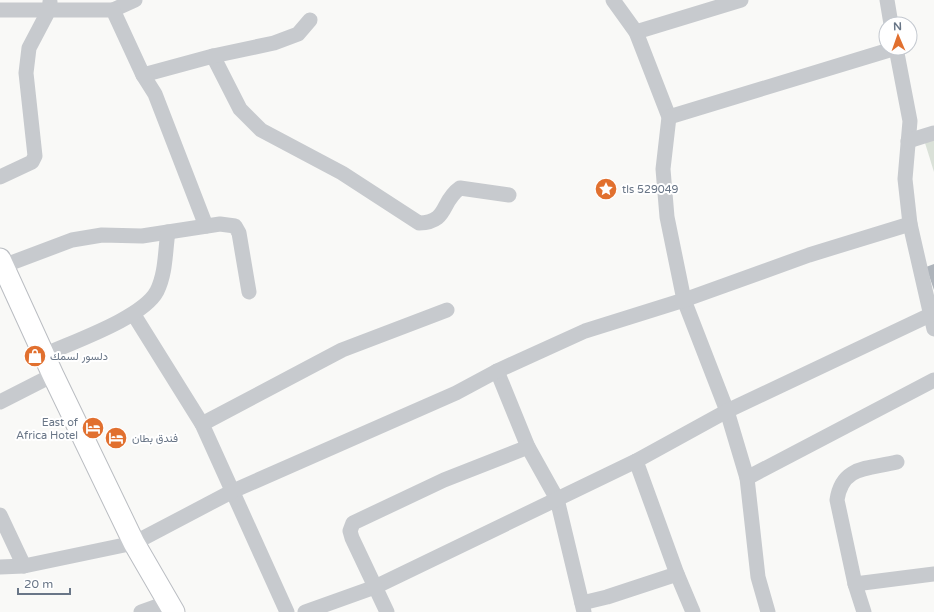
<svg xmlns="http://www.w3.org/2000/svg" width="934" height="612" font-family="'Varela Round',Vazirmatn,sans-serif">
<rect width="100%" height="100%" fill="#f9f9f7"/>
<path fill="#dae1d8" d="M934 127V172L921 130Z"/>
<path fill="#aeb4bb" d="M934 264V290L926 267Z"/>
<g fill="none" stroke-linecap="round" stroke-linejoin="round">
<g stroke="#babdc2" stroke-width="23">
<path id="secondary" d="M0 259 53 375 134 543 174 612"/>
</g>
<g stroke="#c7cace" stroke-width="15">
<path d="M613 0 636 32 669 117 663 169 667 217 684 300 727 411 747 478 758 577 768 612"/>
<path d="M887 0 891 24"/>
<path d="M0 10H49L50 2"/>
<path d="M113 10 135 0"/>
<path d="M636 32 741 0"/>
<path d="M896 48 910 121 905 179 910 224 934 329"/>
<path d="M213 56 240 109 261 130 342 173 419 223C449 222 440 202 460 188L509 195"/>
<path d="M143 75 213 56 274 43 298 34 310 20"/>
<path d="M669 117 896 48"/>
<path d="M908 141 934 133"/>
<path d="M0 177 32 162 35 156 26 73 29 48 49 10H113L143 75 155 94 206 226"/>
<path d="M3 266 72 240 102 235 142 236 220 224 235 226 239 233 249 292"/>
<path d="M134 315 202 424 287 612"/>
<path d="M44 355C72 342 143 318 157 291 166 273 165 251 168 232"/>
<path d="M497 371 528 447 557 499 584 612"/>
<path d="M0 402 53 375"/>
<path d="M202 424 342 350 447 310"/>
<path d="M636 461 677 574 693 612"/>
<path d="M747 478 934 380"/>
<path d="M0 515 24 566"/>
<path d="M0 567 24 566 134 543 233 491 456 393 497 371 585 331 684 300 809 255 910 224"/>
<path d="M855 584 934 574"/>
<path d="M582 603 607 597 677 574"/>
<path d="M141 612 169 602"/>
<path d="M305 612 375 587 636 461 727 411 930 315"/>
<path d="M387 612 352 538 350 531 353 523 444 480 528 447"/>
<path d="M864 612 855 584 837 500C842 465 869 469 897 462"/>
</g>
<use href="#secondary" stroke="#fff" stroke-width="21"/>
</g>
<defs>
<g id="sight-disc" transform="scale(1.15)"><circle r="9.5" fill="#e1702f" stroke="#fff"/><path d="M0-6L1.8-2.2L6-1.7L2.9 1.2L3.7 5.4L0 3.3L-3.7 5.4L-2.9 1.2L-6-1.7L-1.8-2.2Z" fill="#fff"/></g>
<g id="shop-disc" transform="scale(1.15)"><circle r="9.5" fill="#e1702f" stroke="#fff"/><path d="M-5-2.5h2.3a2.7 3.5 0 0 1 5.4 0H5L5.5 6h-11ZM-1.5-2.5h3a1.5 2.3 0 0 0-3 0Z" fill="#fff"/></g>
<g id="hotel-disc" transform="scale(1.15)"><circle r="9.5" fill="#e1702f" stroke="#fff"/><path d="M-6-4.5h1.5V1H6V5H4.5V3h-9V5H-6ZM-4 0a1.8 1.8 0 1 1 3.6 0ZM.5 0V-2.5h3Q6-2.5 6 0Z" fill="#fff"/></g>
</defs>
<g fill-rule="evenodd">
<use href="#sight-disc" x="606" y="189"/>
<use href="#shop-disc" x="35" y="356"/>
<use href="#hotel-disc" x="93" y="428"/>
<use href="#hotel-disc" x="116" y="438"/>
</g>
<g text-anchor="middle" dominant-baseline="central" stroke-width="4" stroke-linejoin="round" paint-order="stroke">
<g font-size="11" fill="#697687" stroke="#fff" text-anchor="start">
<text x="622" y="189">tls 529049</text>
<text x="50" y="356">دلسور لسمك</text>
<text x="78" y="422" text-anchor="end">East of<tspan x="78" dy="13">Africa Hotel</tspan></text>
<text x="132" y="438">فندق بطان</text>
</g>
</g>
<g transform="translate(898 36) rotate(358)"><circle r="19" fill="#ffffff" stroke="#c3c8cf"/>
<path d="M0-3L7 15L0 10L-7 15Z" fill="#e1702f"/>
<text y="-6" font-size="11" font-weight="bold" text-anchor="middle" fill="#697687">N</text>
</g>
<path d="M18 588v6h52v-6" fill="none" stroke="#697687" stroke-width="2"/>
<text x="24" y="588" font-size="12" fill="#697687" stroke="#ffffff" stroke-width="3" paint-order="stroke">20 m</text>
</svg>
